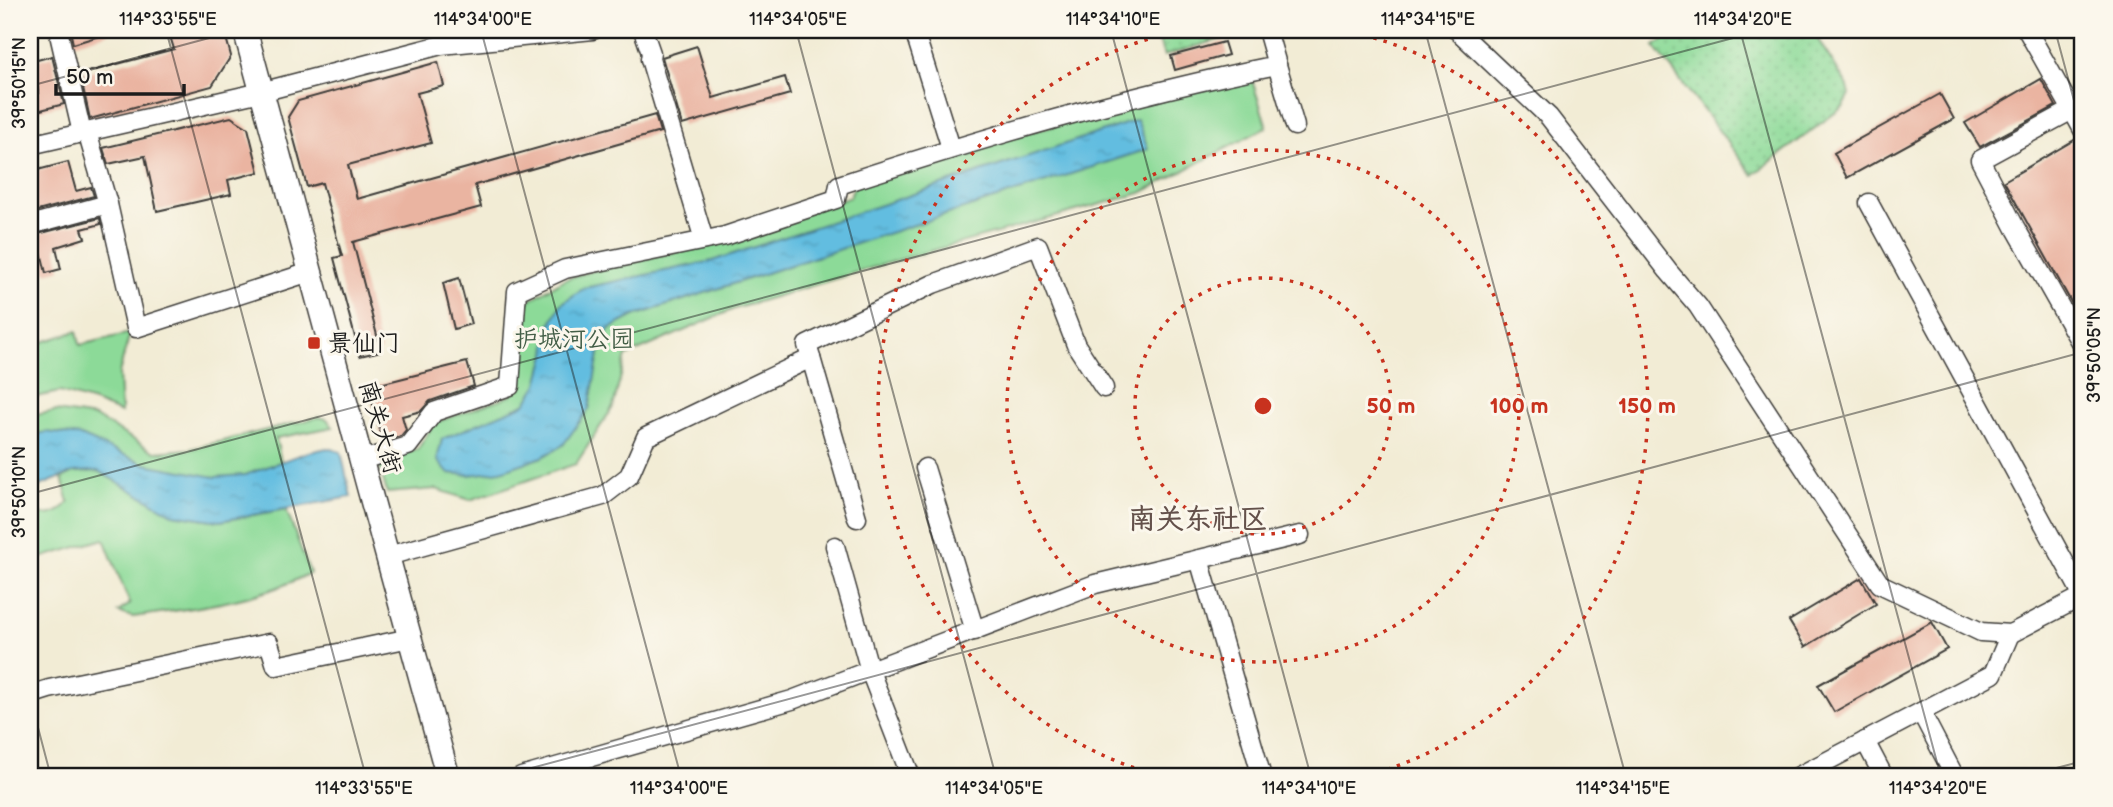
<svg xmlns="http://www.w3.org/2000/svg" width="2113" height="807" font-family="'Balsamiq Sans','LXGW WenKai TC',sans-serif">
<defs>
<pattern id="grass-dots" width="8" height="8" patternUnits="userSpaceOnUse" patternTransform="scale(1.75)"><rect width="8" height="8" fill="#8cda98"/><path d="M2 2h.1M6 6h.1" fill="none" stroke="#78ba82" stroke-width="1.8" stroke-linecap="round"/></pattern>
<pattern id="water-ripples" width="26" height="14" patternUnits="userSpaceOnUse" patternTransform="scale(1.75)"><rect width="26" height="14" fill="#62bde0"/><path d="M2 4q2-2 4 0t4 0M15 11q2-2 4 0t4 0" fill="none" stroke="#54a2c0"/></pattern>
</defs>
<rect width="100%" height="100%" fill="#fbf7ec"/>
<filter id="ink" filterUnits="userSpaceOnUse"><feTurbulence type="fractalNoise" baseFrequency=".0143" numOctaves="2"/><feDisplacementMap in="SourceGraphic" scale="14" xChannelSelector="R" yChannelSelector="G"/><feConvolveMatrix kernelMatrix="1 2 1 2 8 2 1 2 1" color-interpolation-filters="sRGB"/></filter>
<filter id="wash" filterUnits="userSpaceOnUse"><feTurbulence type="fractalNoise" baseFrequency=".00686" numOctaves="4" result="noise"/><feDisplacementMap in="SourceGraphic" scale="28" xChannelSelector="R" yChannelSelector="G"/><feGaussianBlur stdDeviation="1.57" result="paint"/><feColorMatrix in="noise" values="0 0 0 0 0 0 0 0 0 0 0 0 0 0 0 0 0 1.4 0 .05"/><feComposite in="paint" operator="in"/></filter>
<g filter="url(#wash)">
<rect width="100%" height="100%" fill="#f2ecd5"/>
<g fill="url(#grass-dots)" stroke="#547b5a" stroke-width="2">
<path d="M1175 30H1221L1224 38 1164 56 1157 35Z"/>
<path d="M1679 30H1812L1848 87 1850 95 1844 106 1753 175 1654 46Z"/>
</g>
<g fill="#8cda98" stroke="#547b5a" stroke-width="2">
<path d="M1251 77 1267 127 1141 193 888 263 734 309 626 356 613 407 576 464 470 500 436 489 387 493 378 461 418 449 434 423 512 395 525 303 565 279 606 267 710 244 850 197 854 186 1009 137Z"/>
<path d="M77 331 80 345 130 333 119 373 121 413 94 402 60 392 30 398V346Z"/>
<path d="M56 411 95 417 155 452 190 449 319 417 327 419 333 427 276 438 281 462C269 466 257 472 245 475 214 481 173 474 143 464 101 448 78 427 30 435V416Z"/>
<path d="M98 471 174 514 220 521 286 509 310 573C256 602 192 608 132 617L118 612 130 604 104 539 30 561V514C48 516 57 516 69 502L62 478 74 472Z"/>
</g>
<g fill="url(#water-ripples)" stroke="#3f6c7e" stroke-width="2">
<path d="M1137 120 1148 149 634 316 609 329 599 354 589 409 563 445 542 457 501 471 469 475 448 473 437 460 442 439 525 404 538 384 546 354 549 327 561 304 584 288 712 261Z"/>
<path d="M47 432 81 436 145 464 215 477 245 475 305 453 327 448 341 452 351 497 220 521 173 514 98 471 74 472 30 490V435Z"/>
</g>
<g id="blocks">
<g fill="#eab4a1">
<path d="M70 30H109V33L73 44Z"/>
<path d="M168 30H224L231 56 212 86 90 119 80 74 174 49Z"/>
<path d="M1224 42 1228 55 1175 70 1171 56Z"/>
<path d="M697 46 713 98 785 77 790 94 682 125 662 57Z"/>
<path d="M52 56 64 104 33 112 30 95 39 93 30 62Z"/>
<path d="M438 62 444 86 417 93 431 143 348 165 357 199 655 115 660 132 475 185 481 207 353 242 381 351 360 356 334 258 342 256 322 183 307 187 288 117 298 101Z"/>
<path d="M2041 79 2056 106 1980 147 1965 123Z"/>
<path d="M1940 94 1954 119 1847 178 1834 153Z"/>
<path d="M231 117 248 128 259 172 228 180 231 194 157 211 145 156 108 164 103 148Z"/>
<path d="M2076 139 2083 141V304L2075 309 2004 181Z"/>
<path d="M68 162 76 191 91 187 94 196 30 213V172Z"/>
<path d="M100 218 101 224 82 229 85 238 56 247 61 269 46 273 39 244 30 246V236Z"/>
<path d="M459 278 471 324 454 329 443 283Z"/>
<path d="M467 362 474 386 430 401 421 411 402 416 406 430 401 436 383 442 368 387Z"/>
<path d="M1861 578 1876 604 1805 647 1789 621Z"/>
<path d="M1932 622 1947 649 1834 712 1818 685Z"/>
</g>
</g>
</g>
<g filter="url(#ink)">
<use href="#blocks" fill-opacity="0" stroke="#3c3b38" stroke-width="2"/>
<g fill="none" stroke-linecap="round" stroke-linejoin="round">
<g stroke="#3c3b38" stroke-width="21">
<g id="minor">
<path d="M58 30 82 133"/>
<path d="M643 30 651 53 650 59 704 240"/>
<path d="M914 30 951 148"/>
<path d="M1457 30 1549 117 1668 271 1698 306 1880 584 1981 632 2010 634 2083 596"/>
<path d="M2027 30 2072 110 1980 160 2015 227 2083 347"/>
<path d="M1277 65 1295 126"/>
<path d="M2072 110 2083 130"/>
<path d="M30 145 261 92 441 45 593 30"/>
<path d="M1869 203 2083 596"/>
<path d="M108 204 136 328 310 272"/>
<path d="M30 225 108 204 87 132"/>
<path d="M811 358 857 518"/>
<path d="M362 460 408 446 434 412 510 386 517 291 565 269 725 236 836 199 839 185C983 138 1128 95 1277 65L1267 30"/>
<path d="M925 468 975 631"/>
<path d="M835 546 870 671 911 777"/>
<path d="M388 556 603 496 629 476 646 437 811 358 807 345 933 284 1038 246 1076 345 1104 388"/>
<path d="M1199 559 1262 777"/>
<path d="M30 695 49 689 269 643 276 666 410 638"/>
<path d="M1921 712 1955 777"/>
<path d="M1865 741 1884 777"/>
<path d="M521 777 792 700 1095 584 1300 535"/>
<path d="M1797 777 1993 674 2010 634"/>
</g>
</g>
<g stroke="#3c3b38" stroke-width="26">
<path id="major" d="M245 30C311 280 380 528 448 777"/>
</g>
<use href="#minor" stroke="#fff" stroke-width="18"/>
<use href="#major" stroke="#fff" stroke-width="23"/>
</g>
</g>
<path fill="none" stroke="#1c1c1c" stroke-width="2" stroke-opacity="0.45" d="M166 30 366 777M481 30 681 777M796 30 996 777M1111 30 1311 777M1425 30 1626 777M1740 30 1941 777M2055 30 2083 134M30 86 239 30M30 494 1763 30M30 697 51 777M498 777 2083 352M2022 777 2083 761"/>
<g fill="none" stroke="#c8321e" stroke-width="3.5" stroke-dasharray="3.5 7">
<circle cx="1263" cy="406" r="128"/>
<circle cx="1263" cy="406" r="256"/>
<path d="M1164 777A384 384 0 0 1 1183 30M1343 30A384 384 0 0 1 1362 777"/>
</g>
<rect fill="#c8321e" stroke="#fbf7ec" stroke-width="2.5" x="307" y="336" width="14" height="14" rx="3.5"/>
<g text-anchor="middle" dominant-baseline="central" stroke-width="6" stroke-linejoin="round" paint-order="stroke">
<g font-size="24" fill="#435e47" stroke="#fbf7ec">
<text x="574" y="339">护城河公园</text>
</g>
<g font-size="24" fill="#1c1c1c" stroke="#fbf7ec" text-anchor="start">
<text x="328" y="343">景仙门</text>
</g>
<g font-size="24" fill="#1c1c1c" stroke="#fbf7ec">
<text transform="translate(380 427) rotate(74)">南关大街</text>
</g>
<g font-size="28" font-weight="bold" fill="#64514b" stroke="#fbf7ec">
<text x="1198" y="519">南关东社区</text>
</g>
</g>
<circle cx="1263" cy="406" r="10" fill="#c8321e" stroke="#fbf7ec" stroke-width="3.5"/>
<g font-size="21" text-anchor="middle" font-weight="bold" fill="#c8321e" stroke="#fbf7ec" stroke-width="6" stroke-linejoin="round" paint-order="stroke">
<text x="1391" y="413">50 m</text>
<text x="1519" y="413">100 m</text>
<text x="1647" y="413">150 m</text>
</g>
<rect width="2113" height="807" fill="none" stroke="#fbf7ec" stroke-width="77"/>
<path d="M56 84v10h128v-10" fill="none" stroke="#1c1c1c" stroke-width="3.5"/>
<text x="66" y="84" font-size="21" fill="#1c1c1c" stroke="#fbf7ec" stroke-width="5" paint-order="stroke">50 m</text>
<rect x="38" y="38" width="2036" height="730" fill="none" stroke="#1c1c1c" stroke-width="2.5"/>
<g font-size="18" text-anchor="middle" fill="#1c1c1c">
<text x="168" y="25">114°33'55"E</text>
<text x="483" y="25">114°34'00"E</text>
<text x="798" y="25">114°34'05"E</text>
<text x="1113" y="25">114°34'10"E</text>
<text x="1428" y="25">114°34'15"E</text>
<text x="1743" y="25">114°34'20"E</text>
<text transform="translate(19 83) rotate(-90)" y="6">39°50'15"N</text>
<text transform="translate(2094 355) rotate(-90)" y="6">39°50'05"N</text>
<text transform="translate(19 492) rotate(-90)" y="6">39°50'10"N</text>
<text x="364" y="794">114°33'55"E</text>
<text x="679" y="794">114°34'00"E</text>
<text x="994" y="794">114°34'05"E</text>
<text x="1309" y="794">114°34'10"E</text>
<text x="1623" y="794">114°34'15"E</text>
<text x="1938" y="794">114°34'20"E</text>
</g>
</svg>
